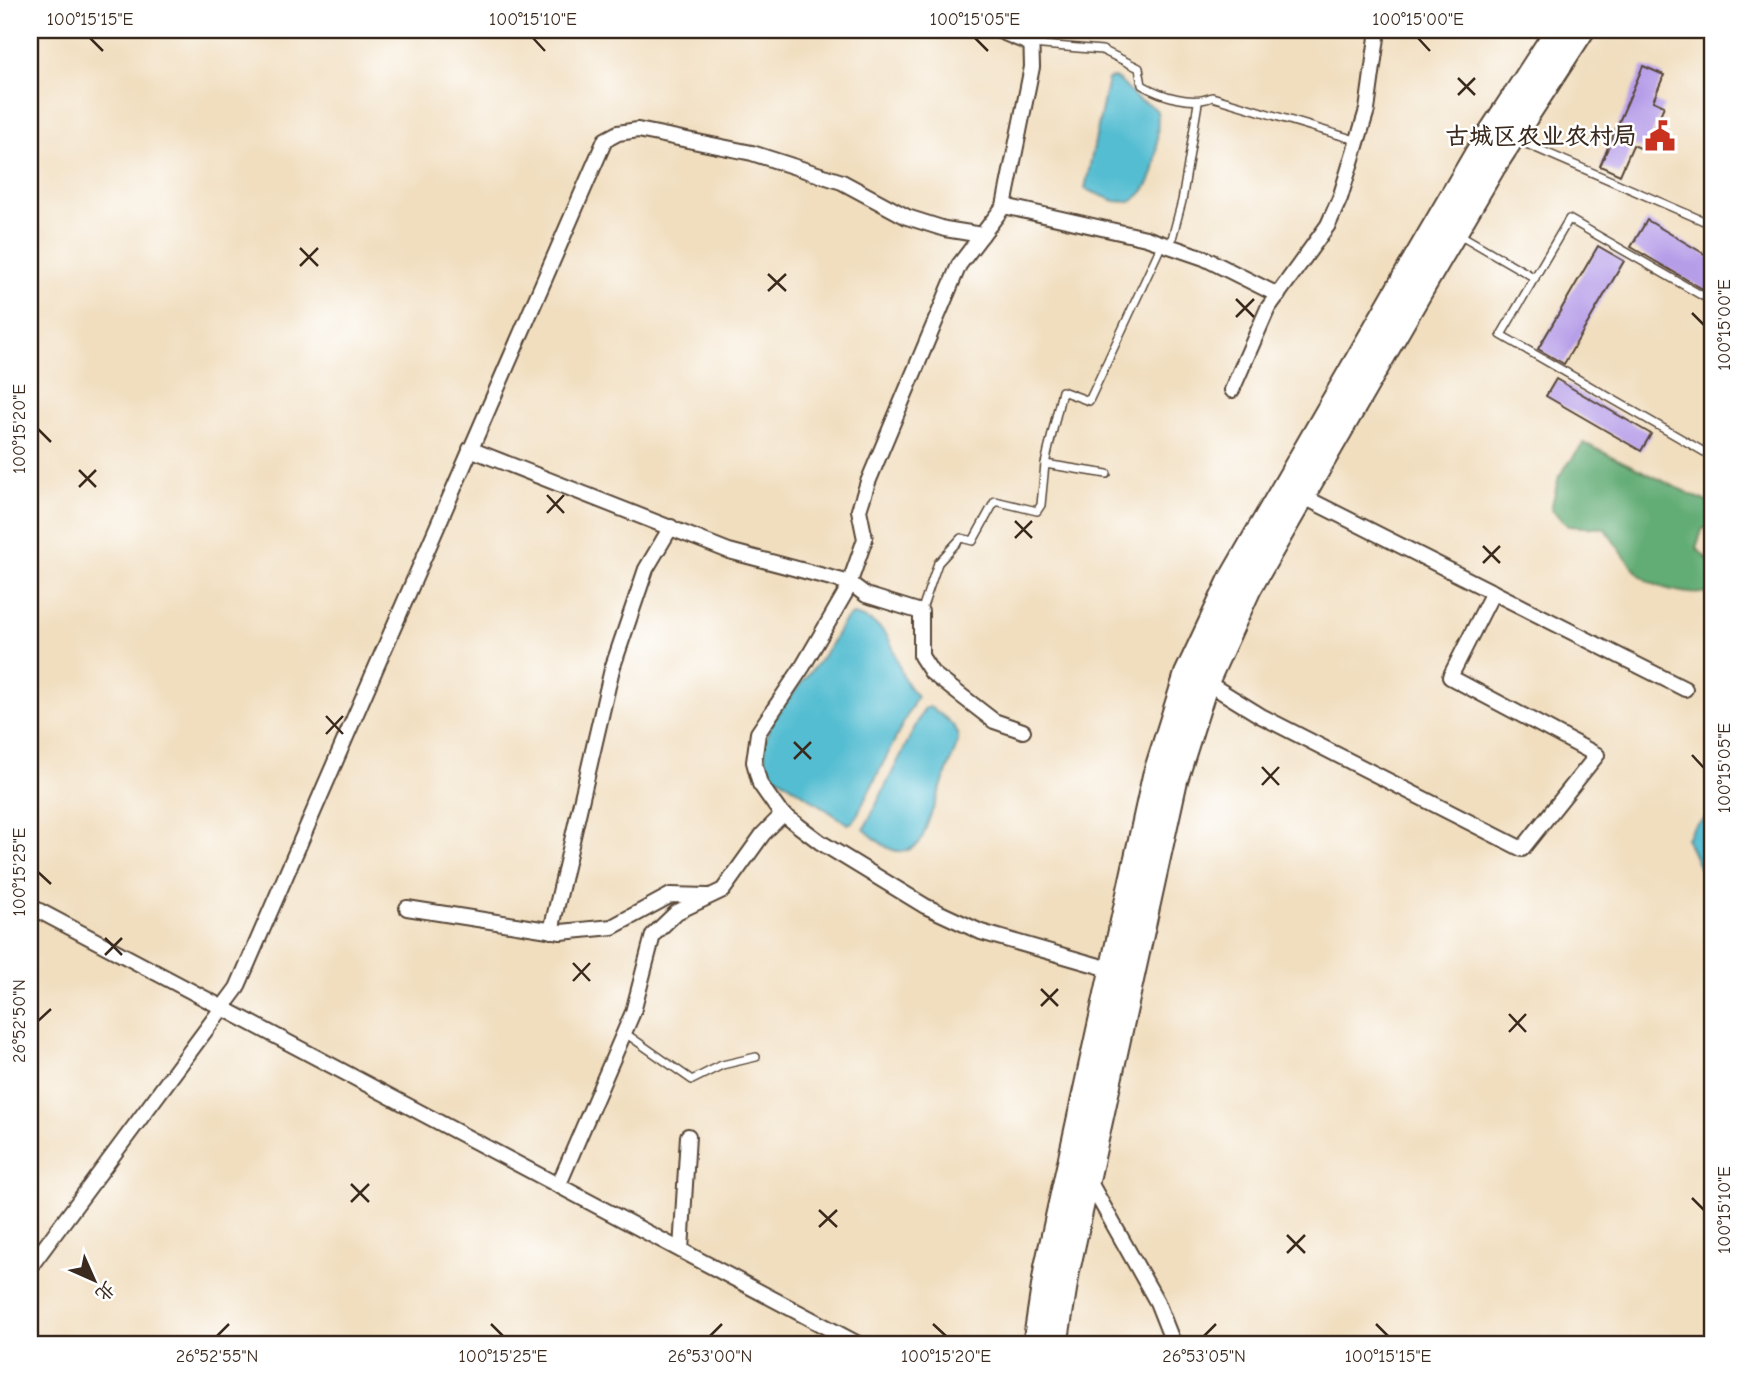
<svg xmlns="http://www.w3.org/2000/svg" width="1743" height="1375" font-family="'Comic Neue','LXGW WenKai TC',sans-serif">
<rect width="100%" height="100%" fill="#fff"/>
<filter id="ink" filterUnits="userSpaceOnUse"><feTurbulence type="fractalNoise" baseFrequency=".0143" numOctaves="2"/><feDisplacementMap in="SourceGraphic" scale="14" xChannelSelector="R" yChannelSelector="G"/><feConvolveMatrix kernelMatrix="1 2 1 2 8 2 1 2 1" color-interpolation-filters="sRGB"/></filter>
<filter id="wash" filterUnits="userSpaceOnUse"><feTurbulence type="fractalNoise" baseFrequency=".00686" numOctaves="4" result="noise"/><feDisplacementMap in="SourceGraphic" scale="28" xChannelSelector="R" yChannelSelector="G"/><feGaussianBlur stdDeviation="1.57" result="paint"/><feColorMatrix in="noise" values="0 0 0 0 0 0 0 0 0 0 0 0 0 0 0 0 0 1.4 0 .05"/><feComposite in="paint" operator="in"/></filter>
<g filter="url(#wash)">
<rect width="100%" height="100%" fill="#f1debf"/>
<path fill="#62ac74" stroke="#4e6b49" stroke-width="2" d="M1584 443 1713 505V529L1703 528 1696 548 1713 564V590C1697 599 1654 588 1641 576 1627 563 1616 543 1604 528L1568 526 1551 509 1559 476Z"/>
<g fill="#54bdd1" stroke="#487478" stroke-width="2">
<path d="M1114 78C1125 83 1126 89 1135 97 1142 104 1153 103 1158 113 1156 145 1162 184 1130 202L1115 201 1085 189 1108 79Z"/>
<path d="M854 615C906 628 887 668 917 696L854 821 848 824 772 773C765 763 763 751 766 738 773 710 815 671 831 644 838 633 842 618 854 615Z"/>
<path d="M930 707C942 716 960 725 958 742L921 841C900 863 882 845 864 829L924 709Z"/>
<path d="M1713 813V884L1708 886 1686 838 1695 825Z"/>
</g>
<g id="blocks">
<g fill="#b69de8">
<path d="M1643 66 1664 75 1653 101 1664 106 1645 150 1633 145 1620 175 1600 166Z"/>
<path d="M1647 220 1713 259V295L1631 247Z"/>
<path d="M1598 246 1624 261 1564 364 1538 349Z"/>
<path d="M1556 379 1651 434 1641 451 1546 396Z"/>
</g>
</g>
</g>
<g filter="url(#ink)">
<use href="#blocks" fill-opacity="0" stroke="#564536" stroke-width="2"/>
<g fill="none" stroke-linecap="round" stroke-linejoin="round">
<g stroke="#564536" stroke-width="10">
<g id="lane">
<path d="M1031 44 1102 50 1139 68 1142 85C1161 96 1192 106 1212 97L1359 141"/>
<path d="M1515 139 1713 225"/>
<path d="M1459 234 1535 278"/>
<path d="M1170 246 1182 201 1198 103"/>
<path d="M1713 302 1569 219 1501 335 1713 457"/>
<path d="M1045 464 1107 474"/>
<path d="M921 612 938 563 961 538 973 541 995 501 1037 511 1041 505 1045 464 1062 391 1089 401 1162 244"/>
<path d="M625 1033 692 1080 722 1065 756 1057"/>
</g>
</g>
<g stroke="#564536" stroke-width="18">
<g id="street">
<path d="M997 30 1031 44"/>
<path d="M1031 30 1032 67 1004 206 959 265 868 482 859 510 865 539 847 590 803 666 758 733 754 762 760 784 779 811 820 842 925 906 981 932 1113 970"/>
<path d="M1004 206 1146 238 1204 258 1278 295"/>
<path d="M1232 390 1268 308 1328 225 1340 198 1367 110 1378 30"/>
<path d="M470 449 729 551 850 583 866 595 921 612V656L932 673 994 721 1023 731"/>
<path d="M1304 497 1685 689"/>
<path d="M1206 682 1261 716 1522 849 1597 755 1450 677 1493 592"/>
<path d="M30 906 860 1345"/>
<path d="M407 908 561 932 612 927 671 895 708 896"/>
<path d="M551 931 612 669 646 569 671 527"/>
<path d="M1088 1179 1157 1302 1174 1345"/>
<path d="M559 1184 633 1012 653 935 677 912 723 890 763 834 783 814"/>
<path d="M681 1250 688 1136"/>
<path d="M30 1267 237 988 605 140 618 133 638 130 752 153 842 182 907 217 945 229 982 235"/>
</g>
</g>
<g stroke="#564536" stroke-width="28">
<g id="highway">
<path d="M1035 1345 1047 1267 1155 776 1187 674 1232 578 1406 276 1477 154 1558 30"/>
<path d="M1055 1345 1067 1271 1175 780 1206 682 1249 588 1423 286 1494 165 1582 30"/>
</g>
</g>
<use href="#lane" stroke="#fff" stroke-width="7"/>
<use href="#street" stroke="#fff" stroke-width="14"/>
<use href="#highway" stroke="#fff" stroke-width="24"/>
</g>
</g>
<path fill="none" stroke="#3b2a1e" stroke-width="2.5" d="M90 38 103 51M533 38 545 51M975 38 988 51M1418 38 1430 51M1458 78 1475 95M1458 95 1475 78M300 248 318 266M300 266 318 248M768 274 786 291M768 291 786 274M1236 299 1254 317M1692 313 1704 325M1236 317 1254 299M38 429 51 442M79 470 96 487M79 487 96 470M547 495 564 513M547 513 564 495M1015 521 1032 538M1015 538 1032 521M1483 546 1500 563M1483 563 1500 546M326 716 343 734M326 734 343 716M794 742 811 759M1692 755 1704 768M794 759 811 742M1262 767 1279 785M1262 785 1279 767M38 872 51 884M105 938 122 955M105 955 122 938M573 963 590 981M573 981 590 963M1041 989 1058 1006M1041 1006 1058 989M1509 1014 1526 1032M38 1021 51 1009M1509 1032 1526 1014M351 1184 369 1202M1692 1198 1704 1210M351 1202 369 1184M819 1210 837 1227M819 1227 837 1210M1287 1235 1305 1253M1287 1253 1305 1235M491 1324 503 1336M933 1324 946 1336M1376 1324 1388 1336M217 1336 229 1324M710 1336 722 1324M1204 1336 1216 1324"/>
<defs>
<g id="civic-bare" transform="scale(2.415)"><path d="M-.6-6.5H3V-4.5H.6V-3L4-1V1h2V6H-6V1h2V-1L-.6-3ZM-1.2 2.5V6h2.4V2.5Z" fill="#c8321e" stroke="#fff" stroke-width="2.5" paint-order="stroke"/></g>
</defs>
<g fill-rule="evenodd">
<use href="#civic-bare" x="1660" y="136"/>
</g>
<g text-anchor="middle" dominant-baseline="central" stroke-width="5" stroke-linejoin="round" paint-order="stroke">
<g font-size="24" font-weight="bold" fill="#3b2a1e" stroke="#fff" text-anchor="end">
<text x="1637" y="136">古城区农业农村局</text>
</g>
</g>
<rect width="1743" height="1375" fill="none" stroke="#fff" stroke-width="77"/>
<g transform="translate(94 1280) rotate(135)" stroke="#ffffff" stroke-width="5" paint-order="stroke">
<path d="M0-5L12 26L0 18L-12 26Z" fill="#3b2a1e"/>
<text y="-10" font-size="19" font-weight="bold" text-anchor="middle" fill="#3b2a1e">北</text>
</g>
<rect x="38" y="38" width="1666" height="1298" fill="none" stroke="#3b2a1e" stroke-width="2.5"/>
<g font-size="18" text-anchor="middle" fill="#3b2a1e">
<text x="90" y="25">100°15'15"E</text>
<text x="533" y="25">100°15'10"E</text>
<text x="975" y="25">100°15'05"E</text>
<text x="1418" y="25">100°15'00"E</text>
<text transform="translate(1724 325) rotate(-90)" y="6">100°15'00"E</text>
<text transform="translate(19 429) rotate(-90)" y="6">100°15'20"E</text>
<text transform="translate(1724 768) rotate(-90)" y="6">100°15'05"E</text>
<text transform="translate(19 872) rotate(-90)" y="6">100°15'25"E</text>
<text transform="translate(19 1021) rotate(-90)" y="6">26°52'50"N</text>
<text transform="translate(1724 1210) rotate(-90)" y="6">100°15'10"E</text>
<text x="217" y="1362">26°52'55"N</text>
<text x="503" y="1362">100°15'25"E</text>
<text x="710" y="1362">26°53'00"N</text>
<text x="946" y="1362">100°15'20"E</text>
<text x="1204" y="1362">26°53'05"N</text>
<text x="1388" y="1362">100°15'15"E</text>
</g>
</svg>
